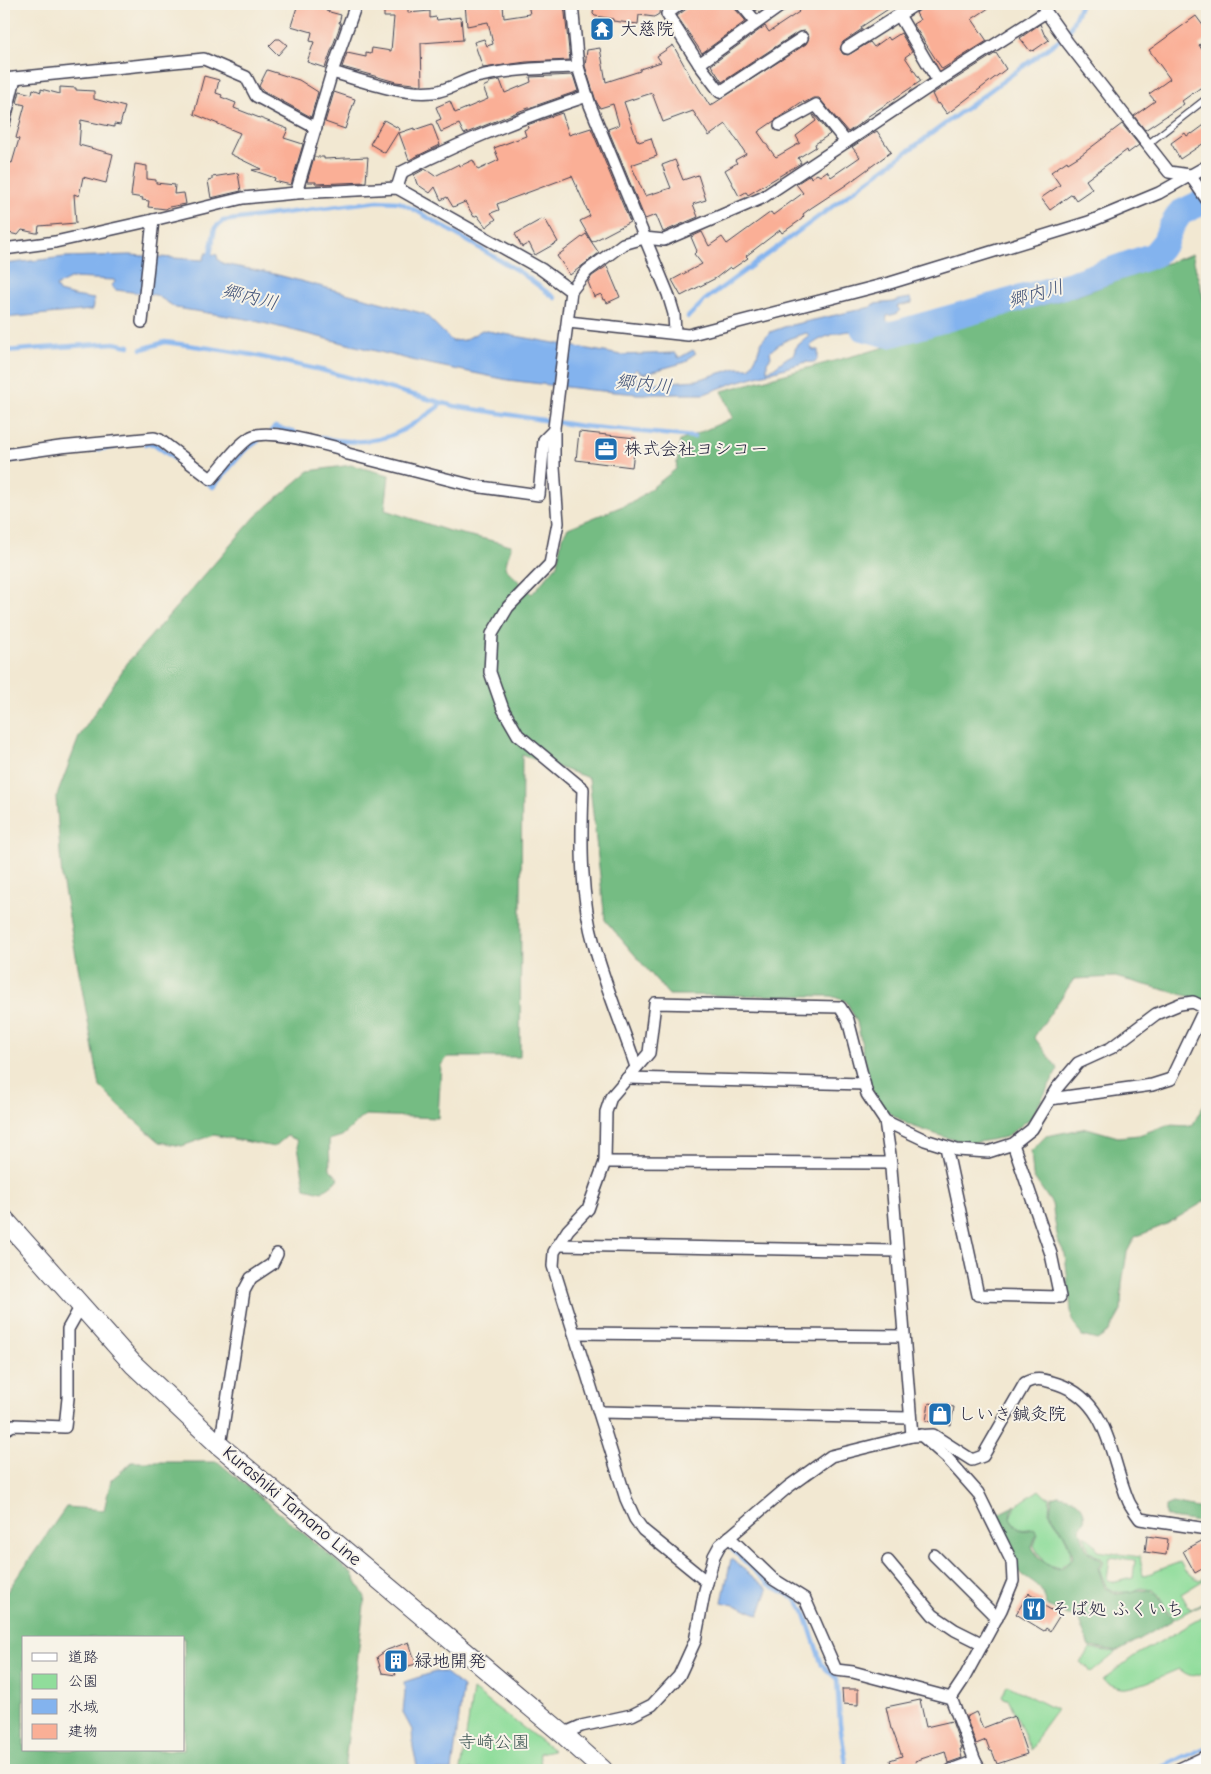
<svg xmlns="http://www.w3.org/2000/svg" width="1211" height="1774" font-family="'Comic Neue','Klee One',sans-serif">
<rect width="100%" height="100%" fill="#f7f3e8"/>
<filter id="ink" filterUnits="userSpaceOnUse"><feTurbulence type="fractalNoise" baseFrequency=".02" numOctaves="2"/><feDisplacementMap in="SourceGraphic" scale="10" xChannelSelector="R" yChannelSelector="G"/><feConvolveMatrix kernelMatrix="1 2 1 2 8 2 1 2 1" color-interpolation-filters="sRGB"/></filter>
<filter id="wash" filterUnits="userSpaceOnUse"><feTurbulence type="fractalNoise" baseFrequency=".0096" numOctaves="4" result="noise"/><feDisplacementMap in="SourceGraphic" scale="20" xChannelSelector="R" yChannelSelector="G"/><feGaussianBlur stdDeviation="1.12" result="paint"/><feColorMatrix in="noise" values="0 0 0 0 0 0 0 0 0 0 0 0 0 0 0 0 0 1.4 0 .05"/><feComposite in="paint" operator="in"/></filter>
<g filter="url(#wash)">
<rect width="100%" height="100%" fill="#f2e8d2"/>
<g fill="#90dd9b" stroke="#59806b" fill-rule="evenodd">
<path d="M1039 1490 1046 1497H1050L1049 1512 1064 1535 1070 1548 1071 1559 1059 1568 1045 1564 1034 1546 1038 1533 1034 1528C1019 1531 1019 1530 1010 1518 1013 1504 1028 1498 1039 1490Z"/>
<path d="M1084 1535 1095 1544 1097 1551 1140 1557 1143 1576 1180 1562 1185 1571 1199 1580 1207 1576V1578L1181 1594 1190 1609 1207 1600V1601L1174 1619 1165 1608 1161 1597 1153 1590 1141 1588 1131 1592H1118L1107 1588 1099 1569 1104 1563 1101 1559 1089 1551ZM1110 1557 1135 1560 1133 1578 1115 1582 1107 1580Z"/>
<path d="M1207 1615V1671C1194 1677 1191 1678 1179 1669 1166 1674 1134 1690 1121 1688 1114 1687 1108 1683 1102 1680L1133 1657Z"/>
<path d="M1090 1649 1117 1652 1091 1673 1088 1668 1080 1662Z"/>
<path d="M1007 1685 1056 1710 1042 1729 1031 1750 1009 1700 1002 1697Z"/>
<path d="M473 1690 553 1750 539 1753 542 1770H461Z"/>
</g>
<g fill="#74bc83" stroke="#4b6f5f" fill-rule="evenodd">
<path d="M1192 254 1207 312V1001L1115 977 1074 979 1034 1037 1058 1069 1032 1117 1006 1137 973 1143 947 1138 909 1125 885 1110 871 1089 857 1022 846 1001 831 996 669 995 605 920 589 778 522 755 520 1057H448L441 1065 438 1118 365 1115 342 1136 329 1140 330 1169 339 1179 322 1192 305 1188 297 1140 287 1136 274 1147 214 1135 182 1146 160 1142 124 1111 100 1087 62 879 56 798 79 737 128 662 256 516 309 471 351 465 389 475 385 510 449 531 511 545 505 568 532 594 557 565 562 537 568 528 635 501 676 469 680 441 733 418 722 391 1076 296Z"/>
<path d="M1207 1099V1200L1167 1224 1135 1237 1127 1252 1122 1284 1121 1311 1109 1332 1097 1340 1082 1336 1072 1320 1065 1254 1058 1241 1052 1204 1033 1176 1031 1151 1046 1136 1087 1128 1118 1137 1139 1135 1167 1125 1192 1126Z"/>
<path d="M132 1462H218L352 1574 365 1597 344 1770H4V1593H6L66 1507 104 1510 111 1480ZM24 1638H184V1750H24Z"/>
<path d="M1058 1495C1073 1497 1087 1504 1084 1522 1083 1524 1081 1526 1080 1529 1080 1530 1085 1545 1086 1548 1088 1555 1099 1556 1102 1563L1098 1568 1105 1588 1118 1594 1140 1590 1152 1591 1160 1598 1164 1609 1173 1620 1119 1651 1089 1647 1079 1620 1046 1605C1044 1583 1028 1583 1017 1570 1010 1562 998 1529 992 1517L1016 1505 1011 1511 1010 1518C1018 1530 1019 1532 1034 1529L1037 1533 1032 1547C1039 1559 1045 1567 1060 1569L1073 1559C1071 1540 1059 1527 1050 1512L1052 1497Z"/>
<path d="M1172 1503 1207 1510V1523L1171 1518 1165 1515V1506Z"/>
</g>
<g fill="#83b3ee" stroke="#526a94" fill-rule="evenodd">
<path d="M206 253 217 255 218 260 224 264 274 274 425 314 452 341 465 340 482 330 621 355 675 353 679 358 693 350 696 353 690 357 686 362 643 374 636 369 633 372V375L636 377 638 381 656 383 697 380 737 368H750L757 355 761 342 770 332 787 326 871 307 873 304 894 302 898 300 910 298 912 300V303L898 306 897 307 900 310 896 314 887 316 886 326 898 334 882 339C864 324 827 332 810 346L813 350H818C819 360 816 364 806 362L736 382 704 394H638L591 390 508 380 420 362 247 319 176 308 156 295 116 290 111 286 115 282 114 280 72 278 56 286 59 292 74 296 94 299 92 310 4 318V264L65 257 130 255 203 260ZM807 333 809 336 798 345 795 349V354C784 357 777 368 767 371V362L771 357 770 352C779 342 794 336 807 333Z"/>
<path d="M731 1559 768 1589 759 1615 742 1607 722 1602Z"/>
<path d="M435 1672H444L463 1687 452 1770H418L413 1747 412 1730 403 1713 405 1693 404 1682Z"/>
</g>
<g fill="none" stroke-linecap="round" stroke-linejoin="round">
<g stroke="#83b3ee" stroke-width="4.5">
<path d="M209 259 215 228 223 221 378 201 399 202 417 211 520 272 555 298"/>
<path d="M688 317 705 300 1059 40 1069 31 1081 4"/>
<path d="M142 349 165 342 209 348 253 355 325 371 454 406 581 426 694 437"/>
<path d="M4 351 114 343 129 346"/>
<path d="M272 430 275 427 296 433"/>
<path d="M315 437C342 442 372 445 397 433 412 426 425 416 438 407L440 403"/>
<path d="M146 444H154L213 487 244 451 258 441"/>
<path d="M4 461 116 447"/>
<path d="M731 1548 769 1584 796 1599 804 1611 822 1665 837 1679 840 1724 847 1770"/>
<path d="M1155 1770 1207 1747"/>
</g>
<path stroke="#83b3ee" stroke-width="26" d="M863 328 889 335 1071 284 1154 255 1165 242 1170 229 1180 213 1207 200"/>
</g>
<g id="blocks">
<g fill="#faaf96">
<path d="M298 4H312L326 8V11L341 15 339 23H341L325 68 307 62 314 42 310 41 312 32 291 26Z"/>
<path d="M384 4H408V13L430 11V18L436 17 437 20 461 17 463 40 421 43 422 85 396 82 342 67 347 53 366 57V53L371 54 372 48 391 51 394 17H384Z"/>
<path d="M465 4H503L504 18 530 14 528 4H564L570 60 526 62 483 68 474 42 484 39 487 46 493 44 488 22 467 26Z"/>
<path d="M594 4H660L659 14 654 17 639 15 638 24 613 21V19L595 16 593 14Z"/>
<path d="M693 4H734L735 9 746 21 702 53 677 16Z"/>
<path d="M751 4H766L756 11Z"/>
<path d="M808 4H896L861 27 862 29 843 42 840 49 843 54 848 55 870 42 874 47 888 37 890 40 901 33 912 52 905 57 921 81 867 117 868 118 848 132 819 98H813L804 103 803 101 758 132 774 155 776 157 800 143 796 136 816 121 813 115H814L830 134 815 144 816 147 798 158 801 163 748 195 746 192 739 196 725 170 737 163 735 160 746 154 726 124 709 136 693 111 663 122 652 93 624 102 637 140H638L639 142 651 138 657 156 631 165 645 196 671 188 662 165 675 160 683 180 698 175 706 200 693 204 698 217 663 232 656 215 645 219 608 129 619 125 613 104 600 108 596 101 585 66 587 50 600 48 606 82 640 71V69L661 62 657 56 673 45 694 83 695 82 710 106 806 44 809 37 805 31 798 32 722 82 711 65 765 26 769 32 799 12 798 11Z"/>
<path d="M923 4H995L972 19 987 41 942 69 913 24 920 20 916 13 922 8Z"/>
<path d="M1196 16 1207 31V39L1199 45 1207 57V83L1182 101 1184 104 1145 130 1134 116 1155 101 1149 94 1170 79 1149 50Z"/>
<path d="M1040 24 1044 34 1049 40 1033 51 1032 50 1030 51 1020 38Z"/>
<path d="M276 39H280L287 45 278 55 269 46Z"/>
<path d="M996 53 1006 69 947 114 939 103 937 104 932 94Z"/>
<path d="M267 70 299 80 318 92 311 117 262 90 259 86Z"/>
<path d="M573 75 578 91 520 111 464 134 459 124 441 132 436 121 441 119 436 107 450 101 455 113 488 99 483 87 489 84V82L500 80 505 93 531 82 530 77Z"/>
<path d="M204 76 219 80 216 93 222 95 221 97 236 103 234 108 288 129 284 138 303 144 291 185 274 181 275 178 252 170 261 169 230 154 240 133 194 114Z"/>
<path d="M60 87 76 88V90L94 91V99L125 107 120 125 114 124V127L81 120 79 145 113 154 106 183 83 177 79 196 74 194 76 223 39 226 38 233H36L22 230 18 235 4 232V193L7 179 4 178V172L6 161 12 163 19 139 16 138 25 105 17 103 20 91 32 94 33 89 41 92V89L60 94Z"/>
<path d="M334 92 355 99 345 129 325 122Z"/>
<path d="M562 113 569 135 591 128 630 222 592 242 580 221 590 216 572 176 497 204 499 210 491 213 496 219 486 227 477 215 474 217 465 202 453 207 447 197 441 200 435 187 430 193 417 184 414 175 425 169 435 176 459 164 460 166 473 160 478 170 499 160 494 148 526 136 524 130 528 128 527 125Z"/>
<path d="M384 120 400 129 385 153 370 144Z"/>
<path d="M1207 123V141L1180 159 1171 143 1185 133 1187 136 1191 133 1192 134Z"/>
<path d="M432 124 440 145 409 160 399 133 414 128V130Z"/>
<path d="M1122 124 1139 145 1128 153 1127 150 1086 180 1092 189 1076 200 1072 194 1050 210 1041 198 1060 185 1051 172 1067 161 1068 163 1081 155Z"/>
<path d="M877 131 891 152 846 185 811 208 803 214 804 216 802 218V219L782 233 780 230 746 256 748 258 732 269 730 267 716 278 681 296 672 280 702 264 694 254 697 251 691 237 702 232 709 246 722 237 727 244 771 212 773 215 803 193 796 184 810 175 811 178 817 174 820 176 827 171 831 177 860 157 852 147Z"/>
<path d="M314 157H324V159L368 157 366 182 316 184V182H307Z"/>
<path d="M135 164 147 166V179L156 180V183L175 185 174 194 184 193 186 204 169 207 166 209 148 207 149 201 142 200 143 198 131 196Z"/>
<path d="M238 173 241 191 211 198 208 181 212 180V177Z"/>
<path d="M542 219 543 220 545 219 558 242 535 255 529 243 522 247 515 234Z"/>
<path d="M586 234 599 253 570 275 557 256Z"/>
<path d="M607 266 620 297 607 303 605 299 603 300 601 294 594 297 588 282 592 276Z"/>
<path d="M579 432 636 438 632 467 576 460Z"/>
<path d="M929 1403 954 1407 951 1425 926 1421Z"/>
<path d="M1147 1536 1168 1539 1166 1555 1145 1552Z"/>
<path d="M1207 1538V1566L1195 1573 1183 1551Z"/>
<path d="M1029 1593 1043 1601 1041 1604 1060 1615 1050 1631 1046 1628 1044 1631 1016 1614Z"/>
<path d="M409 1642 416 1664 394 1670 396 1675 382 1673 377 1657 387 1650Z"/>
<path d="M842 1689H858V1705L843 1704Z"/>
<path d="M920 1700 926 1727 952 1721 962 1749H960L962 1758 948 1763 945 1751 915 1761 918 1770H893L890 1760 902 1756 892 1729H891L886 1707Z"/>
<path d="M976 1712 983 1728 1014 1716 1027 1754 997 1764 992 1751H990L986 1740 976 1744 966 1717Z"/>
</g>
</g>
</g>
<g filter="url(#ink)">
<use href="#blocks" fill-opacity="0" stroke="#414052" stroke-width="1"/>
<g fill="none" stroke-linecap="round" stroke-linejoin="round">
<g stroke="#414052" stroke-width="8">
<path id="lane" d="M1148 144 1207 98"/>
</g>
<g stroke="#414052" stroke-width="14">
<g id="street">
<path d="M572 4 578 67 590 105 668 294 674 314 675 333"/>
<path d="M680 4 667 14 699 64 720 92 802 38"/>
<path d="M741 4 756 22"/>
<path d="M1043 4 1046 12 1068 43 1169 172 1190 175 1207 200"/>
<path d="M899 15 938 81"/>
<path d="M847 48 916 4"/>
<path d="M699 64 779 7 780 4"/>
<path d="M332 72C364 81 399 95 433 92 447 91 462 81 476 77 509 69 544 68 578 67"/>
<path d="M4 79 204 59 246 77 256 96 316 128"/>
<path d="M4 123 15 78"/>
<path d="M780 125 816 105 846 142"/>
<path d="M397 188 402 172C462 141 523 117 587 96"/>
<path d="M296 193 332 72 356 4"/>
<path d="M4 249 55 242 153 220 243 198 296 193 397 188 541 269 571 291 554 428V467L558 523 550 564 508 607 492 634 490 672 503 709 518 735 583 789C581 842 580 896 595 948 606 988 623 1027 636 1067"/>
<path d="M571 291 587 271 623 244 644 238 664 240 762 198 938 81 1046 12"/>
<path d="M142 322 153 220"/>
<path d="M568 322 688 335 890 283 1089 222 1159 193 1207 166"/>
<path d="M4 455 60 447 154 438 160 440 211 479C222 467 237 445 251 437 268 428 322 444 342 449L344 452 348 454 474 486 539 495 544 440 554 430"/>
<path d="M627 1078 864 1084"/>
<path d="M885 1121 890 1155 912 1436"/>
<path d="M946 1147 978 1295 1060 1297 1051 1254 1013 1144"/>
<path d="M605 1162 891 1163"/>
<path d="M558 1245 897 1251"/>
<path d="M574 1333 904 1336"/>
<path d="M599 1412 910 1418"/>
<path d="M4 1430 13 1425 65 1427 68 1398V1329L81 1306"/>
<path d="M921 1435 947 1458 978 1493 1012 1562 1013 1581 1001 1610 963 1680 951 1698"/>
<path d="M220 1446 244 1291 251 1278 272 1264 277 1254"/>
<path d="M729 1537 773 1579 805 1599 836 1670 853 1672 951 1698"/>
<path d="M934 1555 997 1618"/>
<path d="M888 1561 933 1615 955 1630 983 1644"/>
<path d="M707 1582 643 1530 635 1519 626 1499 553 1266 554 1252 568 1230 588 1209 605 1162 606 1112 611 1097 649 1053 655 1003 840 1007 848 1020 867 1094 885 1121 925 1140 957 1150 988 1152 1013 1144 1032 1129 1057 1088 1078 1063 1111 1048 1156 1014 1180 1004 1193 1002 1205 1008 1171 1079 1152 1085 1050 1099"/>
<path d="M951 1698 975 1761 980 1770"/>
<path d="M563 1734 581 1726 632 1715 652 1705 679 1676 695 1641 704 1594 714 1556 720 1545 788 1487 831 1456 912 1436 933 1435 972 1460 983 1456 1025 1383C1036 1377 1046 1380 1058 1384 1109 1401 1110 1457 1128 1500 1130 1506 1136 1513 1140 1519L1207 1529"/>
<path d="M951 1770 975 1761"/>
<path d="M1177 1770 1207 1756"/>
</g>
</g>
<g stroke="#414052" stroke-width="21">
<path id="primary" d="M4 1219 133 1364 220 1446 563 1734 603 1770"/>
</g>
<use href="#lane" stroke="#fff" stroke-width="5.5"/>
<use href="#street" stroke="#fff" stroke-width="11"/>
<use href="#primary" stroke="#fff" stroke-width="19"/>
</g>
</g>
<defs>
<g id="temple-square" transform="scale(1.25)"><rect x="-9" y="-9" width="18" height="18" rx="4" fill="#1f6fb2" stroke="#f7f3e8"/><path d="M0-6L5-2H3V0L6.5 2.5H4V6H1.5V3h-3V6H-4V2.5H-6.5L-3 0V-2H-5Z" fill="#fff"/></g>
<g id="office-square" transform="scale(1.25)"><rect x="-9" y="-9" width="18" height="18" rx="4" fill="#1f6fb2" stroke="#f7f3e8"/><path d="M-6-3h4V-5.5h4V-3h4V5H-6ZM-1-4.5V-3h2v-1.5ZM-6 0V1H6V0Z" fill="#fff"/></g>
<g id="shop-square" transform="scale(1.25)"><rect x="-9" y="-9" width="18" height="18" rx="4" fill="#1f6fb2" stroke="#f7f3e8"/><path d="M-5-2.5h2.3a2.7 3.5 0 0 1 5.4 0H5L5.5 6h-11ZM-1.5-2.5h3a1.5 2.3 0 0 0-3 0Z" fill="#fff"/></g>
<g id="restaurant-square" transform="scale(1.25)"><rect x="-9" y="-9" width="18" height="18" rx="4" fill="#1f6fb2" stroke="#f7f3e8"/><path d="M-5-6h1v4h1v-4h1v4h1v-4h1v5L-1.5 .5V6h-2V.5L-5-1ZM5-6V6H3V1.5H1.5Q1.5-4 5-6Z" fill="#fff"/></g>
<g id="building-square" transform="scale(1.25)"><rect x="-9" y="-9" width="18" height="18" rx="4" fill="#1f6fb2" stroke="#f7f3e8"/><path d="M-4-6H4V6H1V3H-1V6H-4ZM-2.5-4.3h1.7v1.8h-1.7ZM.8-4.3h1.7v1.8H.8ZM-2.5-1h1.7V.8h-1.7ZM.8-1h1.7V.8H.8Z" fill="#fff"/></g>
</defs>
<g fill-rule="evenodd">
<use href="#temple-square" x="602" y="29"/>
<use href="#office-square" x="606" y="449"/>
<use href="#shop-square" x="940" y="1414"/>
<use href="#restaurant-square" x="1034" y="1609"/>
<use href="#building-square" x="396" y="1661"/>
</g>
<g text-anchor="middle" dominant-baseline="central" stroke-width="4" stroke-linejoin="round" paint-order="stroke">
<g font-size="18" fill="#22223b" stroke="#f7f3e8" text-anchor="start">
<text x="620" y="29">大慈院</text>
<text x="624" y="449">株式会社ヨシコー</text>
<text x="958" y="1414">しいき鍼灸院</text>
<text x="1052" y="1609">そば処 ふくいち</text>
<text x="414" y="1661">緑地開発</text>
</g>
<g font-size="18" fill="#22223b" stroke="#f7f3e8">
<text transform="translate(292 1506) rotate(40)">Kurashiki Tamano Line</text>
</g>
<g font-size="18" fill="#435a58" stroke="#f7f3e8">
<text x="494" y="1742">寺崎公園</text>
</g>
<g font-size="19" font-style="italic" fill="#44557a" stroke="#f7f3e8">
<text transform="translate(1036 294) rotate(-16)">郷内川</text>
<text transform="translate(250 297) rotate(14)">郷内川</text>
<text transform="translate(644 384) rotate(6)">郷内川</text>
</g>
</g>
<rect width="1211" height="1774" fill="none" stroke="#f7f3e8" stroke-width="20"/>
<rect x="22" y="1636" width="162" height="115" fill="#f7f3e8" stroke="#a29fa3"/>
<rect x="32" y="1653" width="25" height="8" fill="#ffffff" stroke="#a29fa3"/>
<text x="68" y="1662" font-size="15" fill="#22223b">道路</text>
<rect x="32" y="1674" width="25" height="15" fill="#90dd9b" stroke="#a29fa3"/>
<text x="68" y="1686" font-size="15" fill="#22223b">公園</text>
<rect x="32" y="1699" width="25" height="15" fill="#83b3ee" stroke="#a29fa3"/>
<text x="68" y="1712" font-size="15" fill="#22223b">水域</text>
<rect x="32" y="1724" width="25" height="15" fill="#faaf96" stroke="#a29fa3"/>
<text x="68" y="1736" font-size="15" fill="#22223b">建物</text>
</svg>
